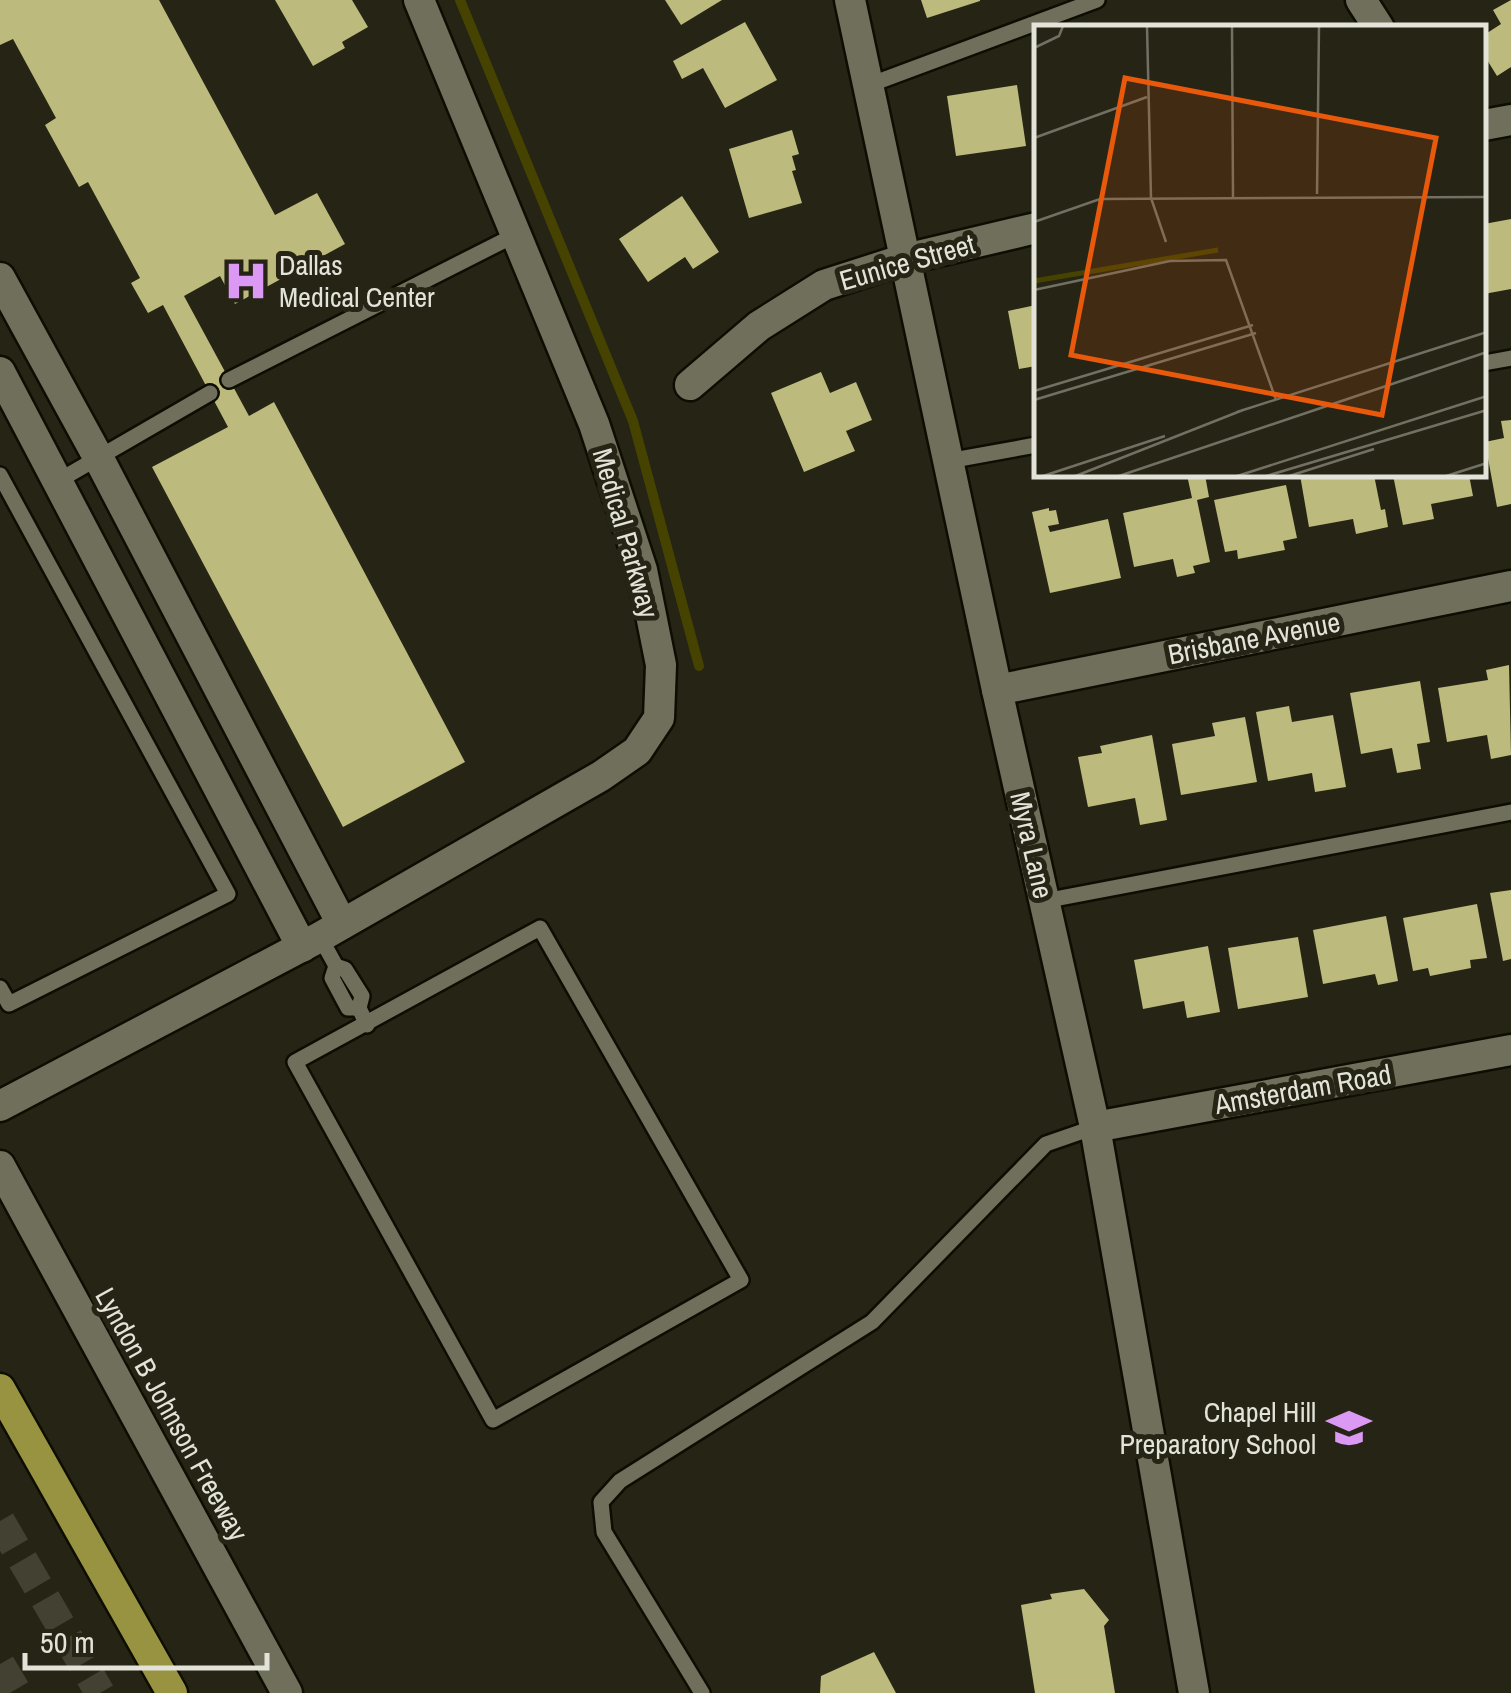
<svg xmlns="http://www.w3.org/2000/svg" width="1511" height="1693" font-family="'Archivo Narrow',sans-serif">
<rect width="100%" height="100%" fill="#252415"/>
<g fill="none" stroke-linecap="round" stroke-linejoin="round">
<path stroke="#464300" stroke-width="10" d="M460 0 633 421 699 666"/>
</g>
<g fill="#bcba7d">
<path d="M0 0H159L275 215 317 193 345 244 235 304 220 276 184 296 249 416 274 402 465 762 343 827 152 467 228 427 163 305 148 313 131 283 140 278 88 182 79 187 45 125 56 118 13 39 0 45Z"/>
<path d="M275 0H352L368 27 342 42 345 48 313 66Z"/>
<path d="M665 0H722L681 25Z"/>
<path d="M921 0H980V1L927 18Z"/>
<path d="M1511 0V67L1497 76 1484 55V35L1501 24 1493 10Z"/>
<path d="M745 22 777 80 725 108 703 68 682 79 673 61Z"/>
<path d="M1017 85 1026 146 956 156 947 96Z"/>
<path d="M792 130 799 154 792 156 796 170 792 171 802 203 749 218 729 149Z"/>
<path d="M682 196 719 252 693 269 685 257 648 282 619 239Z"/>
<path d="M1511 219V289L1484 294V224Z"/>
<path d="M1036 305V366L1019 369 1008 311Z"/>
<path d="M821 372 830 393 856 382 872 420 846 431 855 451 804 472 771 393Z"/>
<path d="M1511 420V504L1497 507 1485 442 1504 438 1501 421Z"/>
<path d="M1187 475H1205L1209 497 1197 500 1210 562 1193 566 1195 573 1177 577 1173 559 1134 567 1123 513 1192 498Z"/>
<path d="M1300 475H1374L1381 510 1385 509 1388 527 1356 534 1353 519 1309 527Z"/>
<path d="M1393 475H1469L1473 496 1431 504 1434 519 1403 525Z"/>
<path d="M1286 485 1297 538 1283 541 1285 550 1238 559 1237 550 1225 552 1214 500Z"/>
<path d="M1049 508V511L1056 510 1059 524 1048 526 1050 532 1108 519 1121 578 1050 593 1032 512Z"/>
<path d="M1509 665 1511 755 1491 759 1487 735 1447 742 1438 688 1488 680 1486 670Z"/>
<path d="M1420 681 1430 742 1417 744 1421 769 1397 773 1392 748 1361 754 1350 693Z"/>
<path d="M1289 706 1292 722 1333 715 1346 787 1315 792 1312 773 1268 781 1256 712Z"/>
<path d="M1245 717 1257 782 1181 795 1172 744 1215 736 1212 723Z"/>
<path d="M1152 735 1167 820 1140 825 1135 798 1088 807 1078 757 1102 753 1100 746Z"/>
<path d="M1511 890V959L1503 961 1490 893Z"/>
<path d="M1477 904 1487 958 1470 960 1471 968 1430 976 1428 968 1413 971 1403 918Z"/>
<path d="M1386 916 1398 981 1378 985 1375 974 1323 984 1313 930Z"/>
<path d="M1298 937 1308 997 1238 1009 1228 948Z"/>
<path d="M1208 946 1220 1012 1187 1018 1184 1001 1143 1009 1134 960Z"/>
<path d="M1084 1589 1109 1620 1104 1626 1115 1693H1035L1021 1605 1052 1599 1050 1594Z"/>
<path d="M874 1652 896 1693H820L821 1676Z"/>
</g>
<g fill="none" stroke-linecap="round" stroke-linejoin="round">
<g stroke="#424132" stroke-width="30" stroke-dasharray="30 15" stroke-linecap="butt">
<path d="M0 1521 100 1693"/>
<path d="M0 1664 17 1693"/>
</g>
<g stroke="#0e0d02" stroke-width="20">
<g id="service">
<path d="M869 85 1097 0"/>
<path d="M1484 363 1511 358"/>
<path d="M229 380 515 235"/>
<path d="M948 461 1036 445"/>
<path d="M0 475 228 894 9 1004 0 988"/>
<path d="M58 481 210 393"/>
<path d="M1044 901 1511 812"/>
<path d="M540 928 741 1280 493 1420 295 1062Z"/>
<path d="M320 937 336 966 345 969 362 996 359 1008 367 1025"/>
<path d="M336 966 332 978 348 1008H359"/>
<path d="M702 1693 604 1532 601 1502 620 1481 872 1322 1046 1144 1095 1127"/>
</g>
</g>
<g stroke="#0e0d02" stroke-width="35">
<g id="minor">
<path d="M850 0 997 690 1095 1127 1194 1693"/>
<path d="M1361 0 1379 28"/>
<path d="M1484 125 1511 120"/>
<path d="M0 278 98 457 342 924"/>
<path d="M0 372 302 947"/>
<path d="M690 385 759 326 824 285 905 259 1036 228"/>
<path d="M997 690 1511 586"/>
<path d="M0 1106 320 937 601 776 637 751 659 718 661 665 642 570 594 424 419 0"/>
<path d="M1095 1127 1511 1050"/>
</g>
</g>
<g stroke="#0e0d02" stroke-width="35">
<path id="secondary" d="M0 1166 287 1693"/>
</g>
<g stroke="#0e0d02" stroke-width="35">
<path id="motorway" d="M0 1389 172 1693"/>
</g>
<use href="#service" stroke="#6f6f5c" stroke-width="15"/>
<use href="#minor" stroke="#6f6f5c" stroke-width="30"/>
<use href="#secondary" stroke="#6f6f5c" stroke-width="30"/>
<use href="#motorway" stroke="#979340" stroke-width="30"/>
</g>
<defs>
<g id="hospital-bare" transform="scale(3.45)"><path d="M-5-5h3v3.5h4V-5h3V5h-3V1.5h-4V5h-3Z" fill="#dc99f4" stroke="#252415" stroke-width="2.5" paint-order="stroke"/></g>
<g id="school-bare" transform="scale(3.45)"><path d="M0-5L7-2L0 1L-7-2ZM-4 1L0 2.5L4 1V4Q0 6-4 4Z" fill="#dc99f4" stroke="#252415" stroke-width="2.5" paint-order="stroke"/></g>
</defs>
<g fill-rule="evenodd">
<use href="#hospital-bare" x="246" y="281"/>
<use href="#school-bare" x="1349" y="1428"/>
</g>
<g text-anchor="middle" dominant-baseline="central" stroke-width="10" stroke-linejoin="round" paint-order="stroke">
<g font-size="28" fill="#e3e3d9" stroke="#252415">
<text transform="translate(907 262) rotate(-16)">Eunice Street</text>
<text transform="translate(626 533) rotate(74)">Medical Parkway</text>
<text transform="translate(1254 638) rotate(-11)">Brisbane Avenue</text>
<text transform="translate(1032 845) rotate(77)">Myra Lane</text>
<text transform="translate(1303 1089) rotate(-10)">Amsterdam Road</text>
<text transform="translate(172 1414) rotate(61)">Lyndon B Johnson Freeway</text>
</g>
<g font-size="28" fill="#e3e3d9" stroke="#252415" text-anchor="start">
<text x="279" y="265">Dallas<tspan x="279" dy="32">Medical Center</tspan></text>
<text x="1316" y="1412" text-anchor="end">Chapel Hill<tspan x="1316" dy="32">Preparatory School</tspan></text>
</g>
</g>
<g transform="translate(1034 25)">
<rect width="452" height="452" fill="#252415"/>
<path fill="none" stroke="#464300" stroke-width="5" d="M0 256 184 225"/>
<path fill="none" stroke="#717063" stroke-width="2.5" d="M113 1 117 173 132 217M198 1 199 172M0 23 25 11 29 1M0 113 113 72M283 169 285 1M0 197 66 174 453 172M0 265 136 236 192 235 242 375M0 366 219 300M0 375 222 308M203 387 453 307M6 452 131 411M39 452 209 385M82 452 453 327M200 452 453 371M229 452 453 385M252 452 340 424M409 452 453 438"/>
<path fill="#e8590c" fill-opacity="0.15" stroke="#e8590c" stroke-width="5" d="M91 53 402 113 348 390 37 330Z"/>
<rect width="452" height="452" fill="none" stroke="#e3e3d9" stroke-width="5"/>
</g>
<path d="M25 1653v15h242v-15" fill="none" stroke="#e3e3d9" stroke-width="5"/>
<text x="40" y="1653" font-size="30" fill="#e3e3d9" stroke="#252415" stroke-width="8" paint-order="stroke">50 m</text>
</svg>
